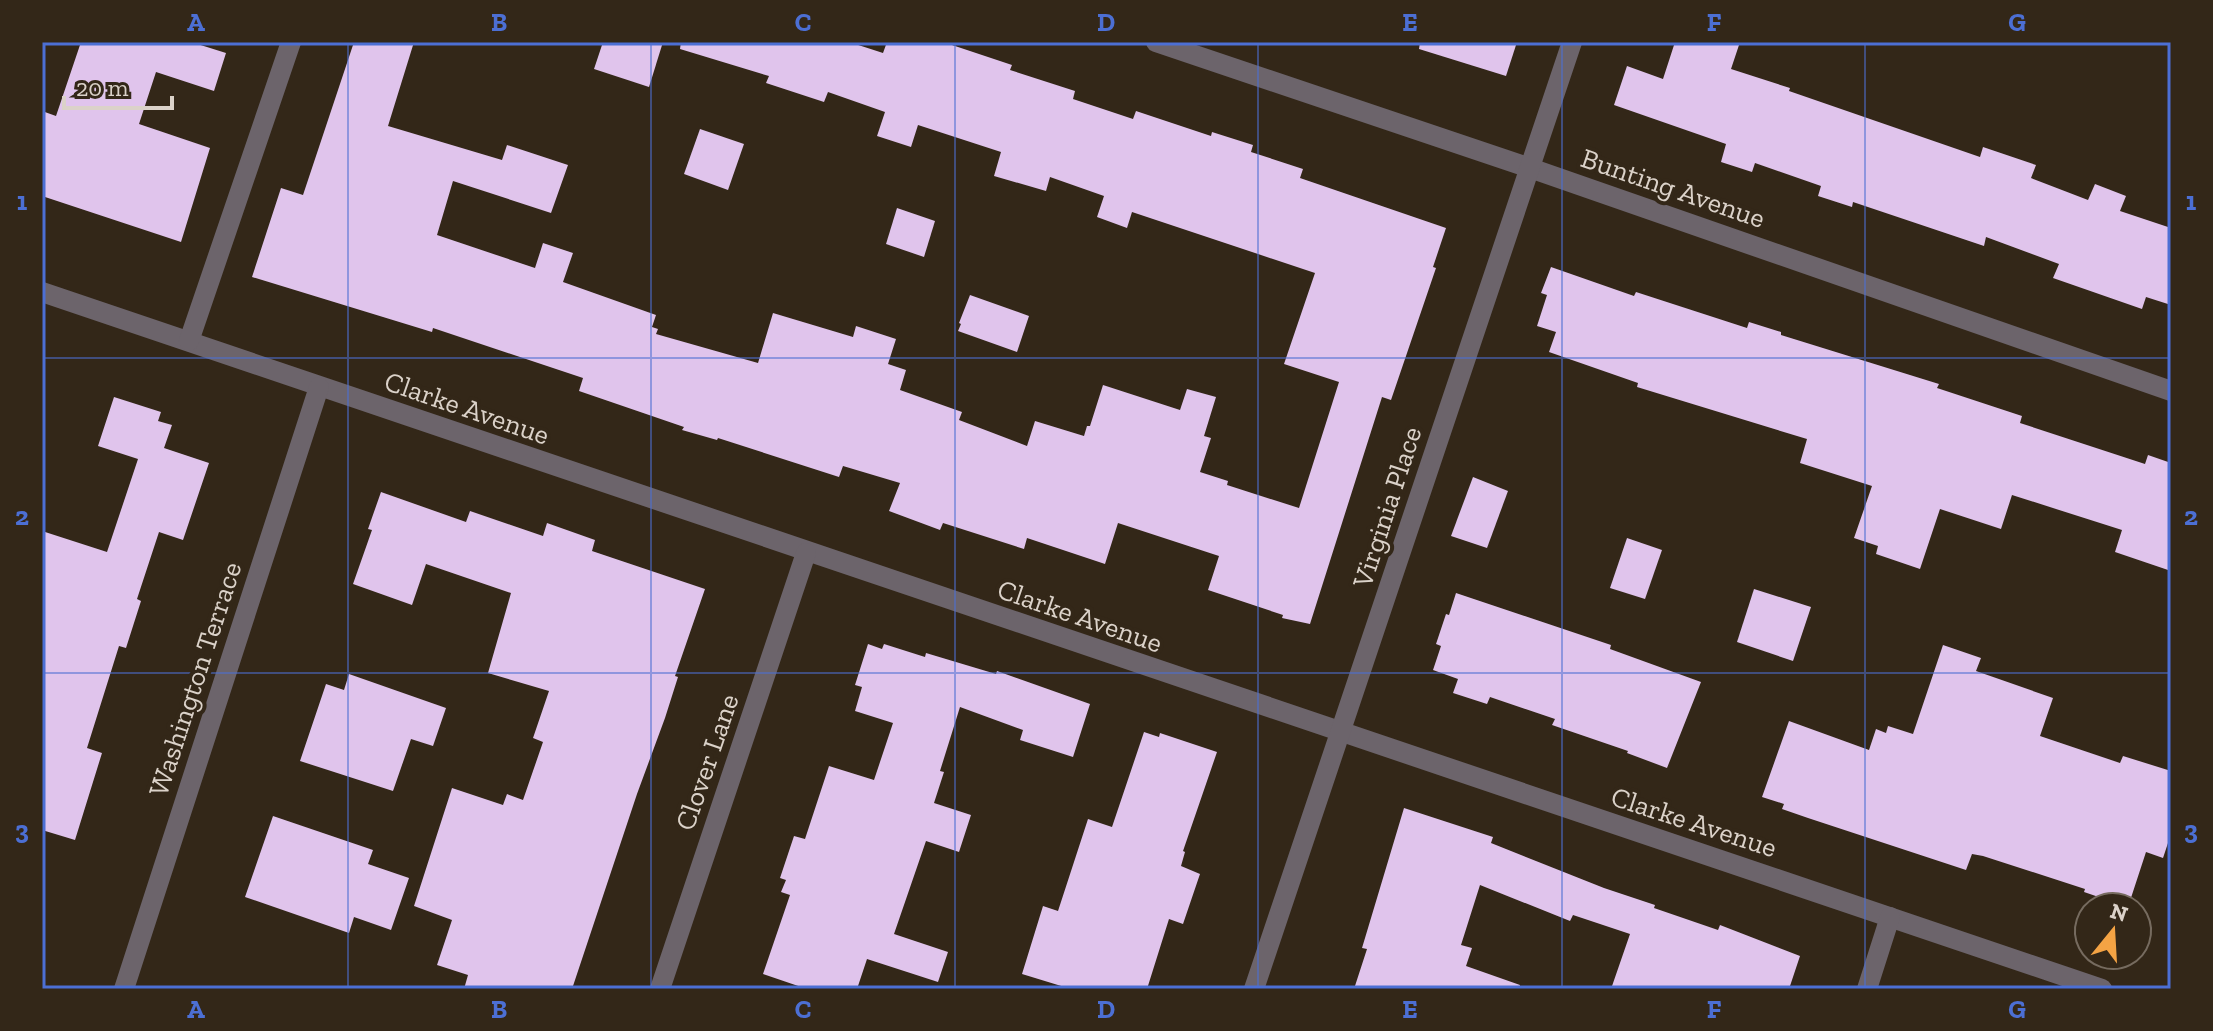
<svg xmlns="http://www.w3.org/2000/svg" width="2213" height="1031" font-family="'Zilla Slab',serif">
<rect width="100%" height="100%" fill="#332718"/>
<g fill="#e0c4ec">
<path d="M81 42H191L226 53 214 91 156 72 139 124 210 148 181 242 42 196V111L56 116Z"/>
<path d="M354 42H414L388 126 502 160 507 145 568 165 551 213 453 181 437 235 535 268 543 243 573 253 563 282 656 315 652 327 658 329 656 334 758 363 773 313 853 337 856 326 896 339 888 364 906 370 900 390 962 412 959 420 1027 446 1035 421 1084 436 1087 426H1090L1103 385 1180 410 1187 389 1216 397 1204 436 1211 438 1200 472 1228 481 1227 485 1299 508 1339 382 1284 364 1315 273 1132 212 1127 228 1097 217 1104 196 1050 177 1046 191 994 176 1001 152 918 125 911 147 877 136 885 112 828 92 824 102 766 83 769 76 680 49 681 42H849L883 53 887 42H943L1012 65 1010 70 1075 91 1073 99 1133 119 1136 111 1211 136 1212 132 1253 145 1251 152 1303 169 1300 178 1446 228 1433 267 1436 268 1391 400 1382 397 1310 624 1282 618 1283 615 1208 590 1219 556 1118 523 1105 564 1027 538 1024 549 943 523 940 530 889 511 900 483 843 466 839 477 718 438 717 440 682 430 684 427 579 391 583 378 433 328 432 332 252 277 281 188 303 195Z"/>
<path d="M603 42H663L649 87 594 69Z"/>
<path d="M1420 42H1517L1506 76 1419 49Z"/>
<path d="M1675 42H1740L1731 69 1790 88 1789 91 1980 157 1983 147 2036 165 2031 178 2088 200 2095 184 2126 196 2120 211 2171 228V305L2146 297 2142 309 2053 278 2059 264 1986 237 1984 246 1853 202 1852 207 1818 196 1821 186 1755 163 1752 172 1721 162 1726 144 1614 105 1627 66 1663 79Z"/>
<path d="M700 129 744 144 728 190 684 174Z"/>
<path d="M897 208 935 221 924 257 886 244Z"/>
<path d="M1551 267 1634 296 1636 292 1747 328 1749 322 1781 332V335L1939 384 1937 388 2022 416 2020 423 2145 464 2148 455 2171 463V571L2115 552 2122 530 2012 495 2001 529 1940 509 1920 569 1876 554 1878 546 1854 538 1872 486 1800 463 1807 439 1637 387 1638 383 1549 352 1556 332 1537 326 1547 295 1541 293Z"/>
<path d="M970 295 1029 316 1017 352 958 331 961 324 959 323Z"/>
<path d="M114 397 161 412 158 421 172 425 164 448 209 463 183 540 159 532 137 599 141 601 126 648 119 646 87 748 102 753 75 840 42 830V531L107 552 138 459 98 446Z"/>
<path d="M1473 477 1508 491 1487 548 1451 536Z"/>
<path d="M381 492 466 522 470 511 543 536 547 523 595 540 592 551 705 589 675 676 678 677 665 718 637 794 572 989H464L468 975 437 965 452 920 414 906 452 788 503 805 507 794 523 800 543 742 533 738 549 691 488 673 511 593 426 564 412 605 353 584 372 530 368 529Z"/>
<path d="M1627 538 1662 550 1645 599 1610 588Z"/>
<path d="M1754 589 1811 607 1793 661 1737 642Z"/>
<path d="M1456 593 1611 645 1610 649 1701 682 1667 768 1627 753 1628 751 1552 725 1555 719 1490 697 1487 704 1453 693 1458 679 1433 670 1441 646 1436 644 1446 614 1449 615Z"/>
<path d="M868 644 882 649 884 644 925 657 926 653 996 674 997 671 1090 704 1073 757 1020 740 1023 730 960 707 940 771 944 772 934 803 971 815 959 852 926 841 894 934 948 952 938 982 867 959 857 989H807L763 974 790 895 781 892 786 880 780 878 794 836 805 839 829 766 874 780 893 723 855 711 862 687 855 685Z"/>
<path d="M1943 645 1981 658 1976 671 2053 698 2040 736 2120 763 2123 756 2171 771V834L2163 858 2146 852 2128 907 2084 892 2085 889 1983 856 1972 854 1966 870 1808 818 1782 809 1784 804 1762 797 1789 721 1869 750 1876 729 1886 733 1888 726 1913 734Z"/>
<path d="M349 674 446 708 433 746 411 739 393 791 300 761 326 684 344 690Z"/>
<path d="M1144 732 1159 737 1160 733 1217 752 1183 851 1185 852 1181 866 1200 874 1183 924 1169 919 1147 989H1071L1022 974 1043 906 1058 911 1088 819 1112 827Z"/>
<path d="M1404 808 1493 837 1491 843 1604 888 1655 905 1654 908 1718 930 1720 925 1800 956 1789 989H1611L1630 934 1573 915 1570 921 1480 885 1461 945 1472 948 1466 966 1520 985 1519 989H1354L1367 949 1362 948Z"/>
<path d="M273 816 373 850 368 864 409 878 391 930 354 917 349 933 245 897Z"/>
</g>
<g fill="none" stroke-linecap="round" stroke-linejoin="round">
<g stroke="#6c646b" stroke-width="20">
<path d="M1156 42 1530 168 2171 391"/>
<path d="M42 292 2102 989"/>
<path d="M189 341 291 42"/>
<path d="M124 989 319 387"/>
<path d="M660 989 806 553"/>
<path d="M1254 989 1572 42"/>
<path d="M1867 989 1890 917"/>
</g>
</g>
<path fill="none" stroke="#4c6fd4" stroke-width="2" stroke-opacity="0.55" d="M348 42V989M651 42V989M955 42V989M1258 42V989M1562 42V989M1865 42V989M42 358H2171M42 673H2171"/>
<g text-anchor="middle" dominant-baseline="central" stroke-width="8" stroke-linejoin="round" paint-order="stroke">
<g font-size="28" fill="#dbd2c9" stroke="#332718">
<text transform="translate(1673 188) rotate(19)">Bunting Avenue</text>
<text transform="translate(467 408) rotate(19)">Clarke Avenue</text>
<text transform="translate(1387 507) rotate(-72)">Virginia Place</text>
<text transform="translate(1080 616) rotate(19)">Clarke Avenue</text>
<text transform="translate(195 679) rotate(-72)">Washington Terrace</text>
<text transform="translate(707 762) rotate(-71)">Clover Lane</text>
<text transform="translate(1694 822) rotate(18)">Clarke Avenue</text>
</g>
</g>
<rect width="2213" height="1031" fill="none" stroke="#332718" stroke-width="88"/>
<g transform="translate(2113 931) rotate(18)"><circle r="38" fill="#332718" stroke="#766b5f" stroke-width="2"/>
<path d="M0-6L14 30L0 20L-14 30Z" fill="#f4a344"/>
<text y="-12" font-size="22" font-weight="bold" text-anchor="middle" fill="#dbd2c9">N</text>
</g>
<path d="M64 96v12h108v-12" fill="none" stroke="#dbd2c9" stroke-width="4"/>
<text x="76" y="96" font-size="24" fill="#dbd2c9" stroke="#332718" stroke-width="6" paint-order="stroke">20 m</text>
<rect x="44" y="44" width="2125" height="943" fill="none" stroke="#4c6fd4" stroke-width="3"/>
<g font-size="26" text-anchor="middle" font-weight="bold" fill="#4c6fd4">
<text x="196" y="31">A</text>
<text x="499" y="31">B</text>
<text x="803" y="31">C</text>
<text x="1106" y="31">D</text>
<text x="1410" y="31">E</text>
<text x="1714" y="31">F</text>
<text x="2017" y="31">G</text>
<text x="22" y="210">1</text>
<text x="2191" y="210">1</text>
<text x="22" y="525">2</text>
<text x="2191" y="525">2</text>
<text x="22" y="839">3</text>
<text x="2191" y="839">3</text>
<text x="196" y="1018">A</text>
<text x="499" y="1018">B</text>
<text x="803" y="1018">C</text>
<text x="1106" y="1018">D</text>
<text x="1410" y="1018">E</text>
<text x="1714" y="1018">F</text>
<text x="2017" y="1018">G</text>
</g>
</svg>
